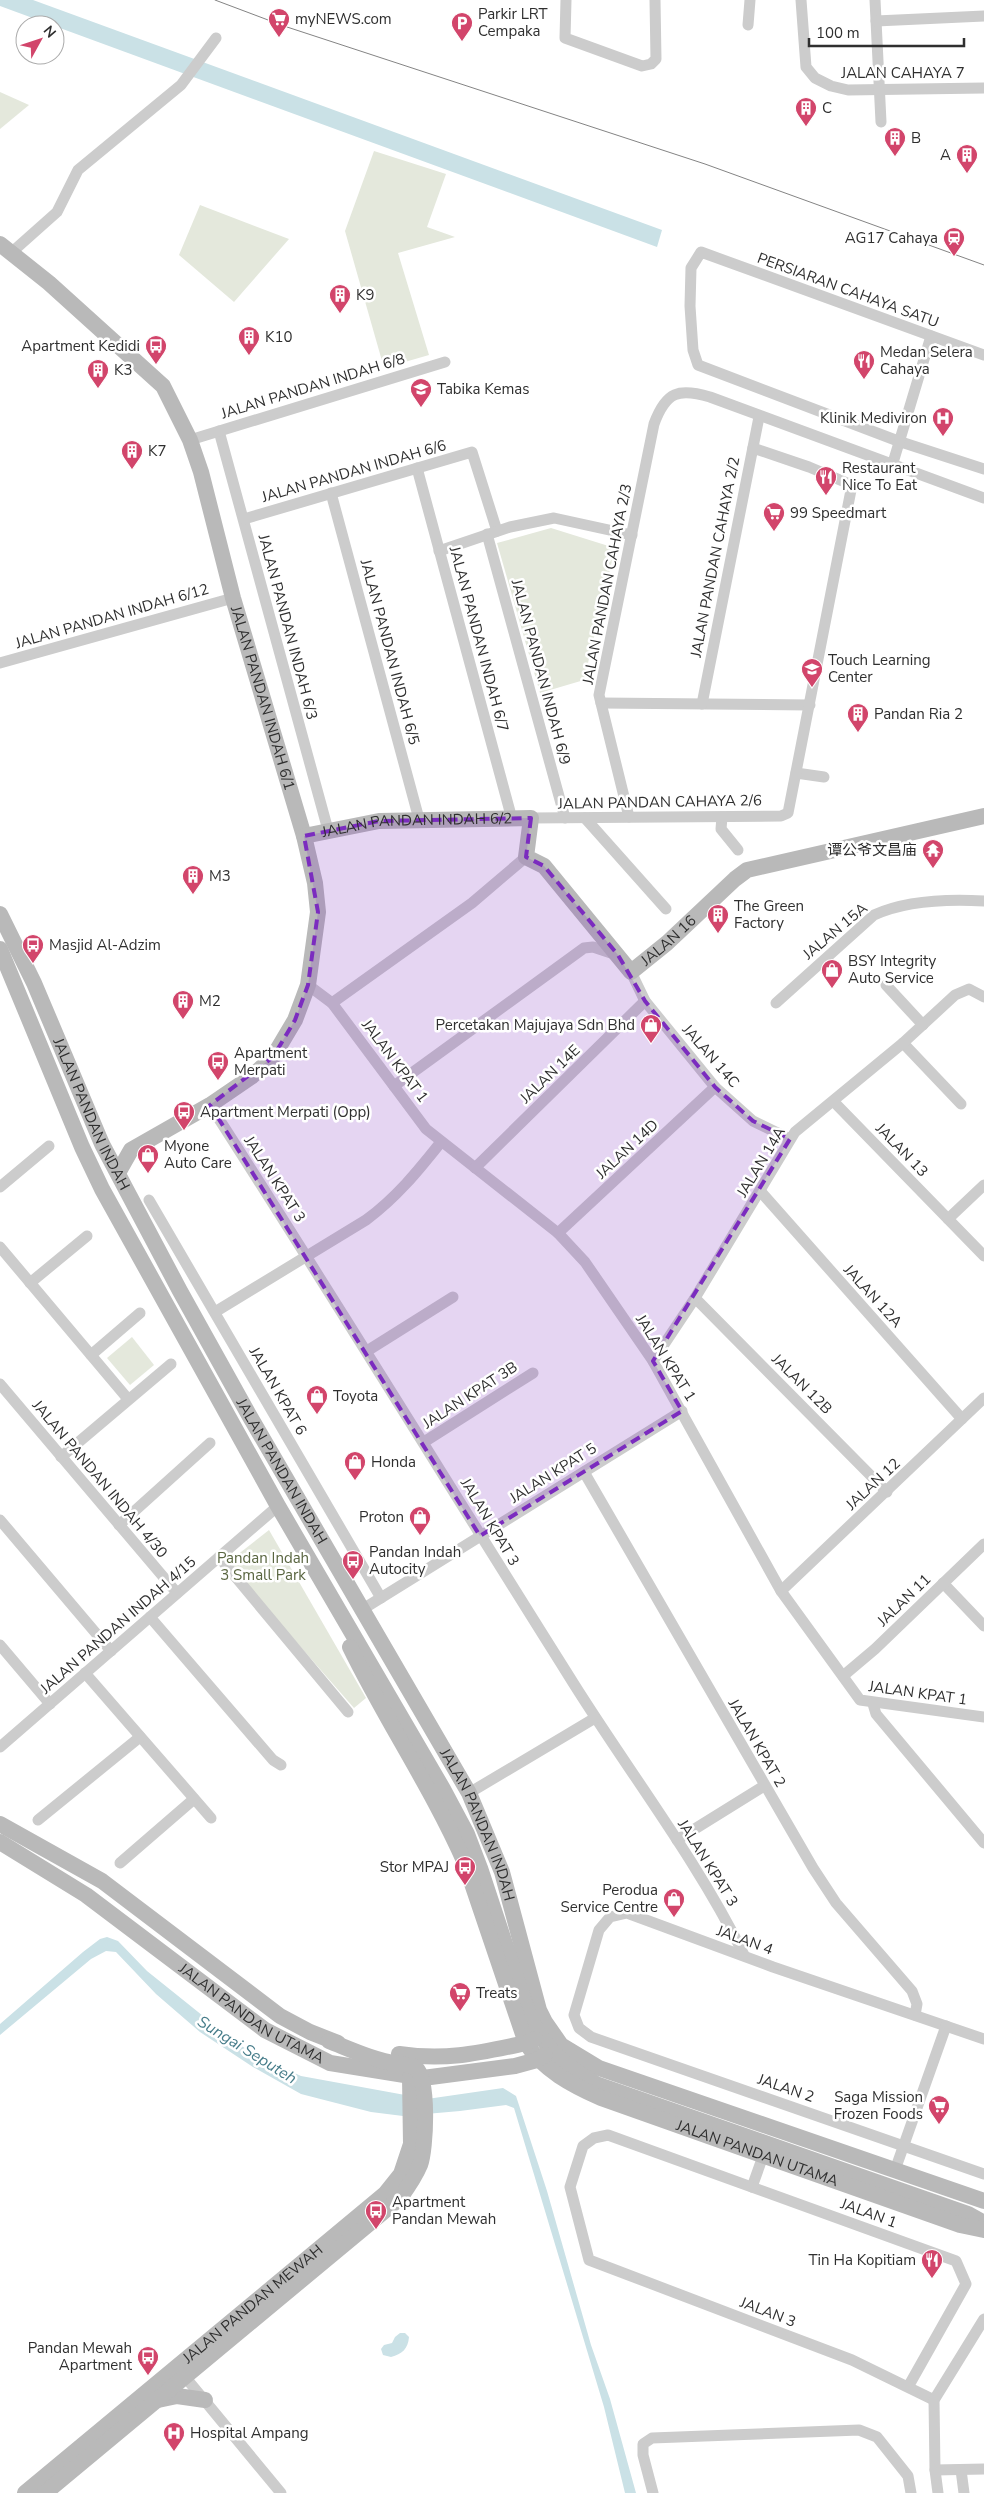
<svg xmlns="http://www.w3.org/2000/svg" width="984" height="2493" font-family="'Nunito Sans','Noto Sans SC',sans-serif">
<rect width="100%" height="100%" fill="#fff"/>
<g fill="#e4e8dc">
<path d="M0 92 29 105 0 129Z"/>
<path d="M374 151 446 174 427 227 455 237 398 253 429 355 384 368 345 231Z"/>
<path d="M200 205 289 239 234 302 179 255Z"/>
<path d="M551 528 615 548 584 680 540 693 497 543Z"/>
<path d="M132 1337 154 1365 130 1385 107 1358Z"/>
<path d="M269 1530 366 1698 354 1708 227 1563Z"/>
</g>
<g fill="#cae1e6">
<path d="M0 0H33L662 230 657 247 0 6Z"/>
<path d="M107 1937 118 1941 147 1971 233 2040 252 2053 301 2076 427 2099 503 2088 516 2096 547 2191 591 2345 610 2399 636 2493H625L604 2407 514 2108 506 2105 460 2111 403 2116 371 2112 301 2094 253 2067 200 2032 156 1994 116 1952 106 1951 91 1959 0 2035V2024L83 1952 100 1939Z"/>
<path d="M400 2333H405L409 2337C408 2349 402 2354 391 2357L383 2355 381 2349 384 2345 392 2343 395 2337Z"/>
</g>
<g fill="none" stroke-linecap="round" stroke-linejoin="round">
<g stroke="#ccc" stroke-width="11">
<path d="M566 0 565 38 642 66 651 64 656 59 655 0"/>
<path d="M801 0 806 67 815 78 831 86 848 90 984 88"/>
<path d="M875 0 881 122"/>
<path d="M876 21 984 16"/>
<path d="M748 25 750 0"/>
<path d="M12 252 57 212 78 170 181 85 216 38"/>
<path d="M984 355 701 252 691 268 690 306 693 350 698 365 898 441 984 469"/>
<path d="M219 431 328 830"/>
<path d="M190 440 445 362"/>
<path d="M892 466 931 336"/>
<path d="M417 468 512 819"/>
<path d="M331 493 419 819"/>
<path d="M244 519 472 452 497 531"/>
<path d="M487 534 565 818"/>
<path d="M439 551 510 527 554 518 632 535"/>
<path d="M0 663 233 598"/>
<path d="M601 703 810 705"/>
<path d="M702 704 759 417"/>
<path d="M796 773 824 777"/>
<path d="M629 817 599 695 654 424C666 391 679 388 710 397L984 498"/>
<path d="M722 817 721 829 738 850"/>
<path d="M531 818 781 816 788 813 852 485 809 467 753 448"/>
<path d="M585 818 666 909"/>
<path d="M631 972 645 1001 715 1087 753 1121 790 1139"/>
<path d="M308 985 332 1003 426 1129 558 1233 585 1262 653 1361 781 1591 860 1700 984 1717"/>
<path d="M886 985 923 1025"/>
<path d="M332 1003 472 903 526 857"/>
<path d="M776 1003 874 915C907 900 949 899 984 901"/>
<path d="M903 1043 961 1104"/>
<path d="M394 1086 584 948 593 947 614 954"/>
<path d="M834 1102 984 1256"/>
<path d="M210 1105C331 1293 448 1484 567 1673 625 1767 695 1856 744 1955"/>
<path d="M475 1168 645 1001"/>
<path d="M0 1187 49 1146"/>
<path d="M761 1192 962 1419"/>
<path d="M149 1200 381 1598"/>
<path d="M948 1219 984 1185"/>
<path d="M558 1233 715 1087"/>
<path d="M0 1247 128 1399"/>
<path d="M30 1283 87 1236"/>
<path d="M695 1298 887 1492"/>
<path d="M215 1312 366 1220C396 1198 418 1171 441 1142"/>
<path d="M367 1351 453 1297"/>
<path d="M91 1355 140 1313"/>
<path d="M653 1361 695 1298 795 1132 903 1043 955 995 969 989 984 997"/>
<path d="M0 1384 177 1593"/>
<path d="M424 1442 533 1373"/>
<path d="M61 1457 171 1364"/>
<path d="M584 1472 813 1868 836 1903 912 1991 917 2004 915 2015"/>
<path d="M0 1520 111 1651"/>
<path d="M119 1525 210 1443"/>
<path d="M219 1557 348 1712"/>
<path d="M943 1583 984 1626"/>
<path d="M781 1591 984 1398"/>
<path d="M363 1609 682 1411"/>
<path d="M150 1617 273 1760 281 1765"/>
<path d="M0 1645 50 1704"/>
<path d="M85 1673 211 1818"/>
<path d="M843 1676 875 1649 984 1544"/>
<path d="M873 1704 876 1714 984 1843"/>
<path d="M0 1747 278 1506"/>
<path d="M469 1793 595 1718"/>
<path d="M38 1820 140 1737"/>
<path d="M677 1840 764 1786"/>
<path d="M120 1863 194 1799"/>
<path d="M984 2039 773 1967 627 1913 610 1917 599 1930 574 2015 579 2028 591 2037 984 2174"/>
<path d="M895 2170 946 2026"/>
<path d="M752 2187 763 2156"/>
<path d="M181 2372 281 2493"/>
<path d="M908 2387 966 2284 956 2261 608 2135 594 2138 583 2146 570 2187 589 2260 852 2360 934 2400"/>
<path d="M935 2470 984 2469"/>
<path d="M961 2470 964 2493"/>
<path d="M653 2493 643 2455V2444L652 2438 859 2430 877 2437 908 2476 911 2493"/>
<path d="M938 2493 935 2470 934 2400 984 2319"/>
</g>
<g stroke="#b9b9b9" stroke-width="16">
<path id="s1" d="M0 244 49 283 163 386 190 440 201 472 233 598 304 836 315 883 318 912 308 985 295 1020 273 1057 251 1077 210 1105 131 1150 118 1173"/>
<path id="s2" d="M304 836 379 821 531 818 526 857 544 866 631 972 667 943 735 879 747 870 984 816"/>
<path id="s3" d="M0 914 34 983 102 1144 180 1291 249 1415 469 1793 502 1872 539 2010 545 2022 561 2045 599 2068 984 2201"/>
<path d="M0 949 82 1147 102 1189 278 1506 443 1789 467 1834 480 1868 526 2007 537 2031 550 2049 568 2066 596 2084 968 2214 984 2223"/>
<path id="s4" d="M350 1647C386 1721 432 1788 465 1863L526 2043C543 2070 572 2085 601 2098L960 2225 984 2230"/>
<path d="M0 1824 102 1881 280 2016 310 2032 338 2043"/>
<path id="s5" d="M0 1842 86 1895 265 2030 330 2063 423 2078 515 2066 537 2060 545 2055"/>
<path d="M399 2054C447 2061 479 2053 526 2043L535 2039"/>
<path d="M158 2400 177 2396 205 2400"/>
<path id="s6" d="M25 2493 385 2194 401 2174 411 2144 410 2077 413 2068"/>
<path d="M45 2493 400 2198C408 2187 415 2177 420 2165 426 2149 429 2079 416 2068 411 2064 403 2065 398 2064 373 2060 352 2050 329 2041"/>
</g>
<path stroke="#848484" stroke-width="1" d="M215 0 284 26 705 164 984 265"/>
</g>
<path fill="#7b2cbf" fill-opacity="0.2" stroke="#7b2cbf" stroke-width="4" stroke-dasharray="10 6" stroke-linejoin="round" d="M531 818 526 857 544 866 618 955 645 1001 715 1087 753 1121 790 1139 653 1361 682 1411 480 1536 210 1105 273 1057 295 1020 308 985 318 912 304 836 379 821Z"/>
<defs>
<g id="supermarket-pin" transform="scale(1.125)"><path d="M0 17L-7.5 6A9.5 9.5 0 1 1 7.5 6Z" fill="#d2456b" stroke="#fff"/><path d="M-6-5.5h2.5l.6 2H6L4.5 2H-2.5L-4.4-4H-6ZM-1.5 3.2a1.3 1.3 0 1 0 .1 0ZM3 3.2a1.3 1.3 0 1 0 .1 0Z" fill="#fff"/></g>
<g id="parking-pin" transform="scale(1.125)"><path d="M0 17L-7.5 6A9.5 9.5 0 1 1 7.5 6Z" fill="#d2456b" stroke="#fff"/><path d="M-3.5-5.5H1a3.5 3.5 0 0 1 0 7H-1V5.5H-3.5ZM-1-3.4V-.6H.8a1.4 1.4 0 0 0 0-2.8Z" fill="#fff"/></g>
<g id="building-pin" transform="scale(1.125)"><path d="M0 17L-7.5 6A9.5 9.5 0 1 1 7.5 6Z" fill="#d2456b" stroke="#fff"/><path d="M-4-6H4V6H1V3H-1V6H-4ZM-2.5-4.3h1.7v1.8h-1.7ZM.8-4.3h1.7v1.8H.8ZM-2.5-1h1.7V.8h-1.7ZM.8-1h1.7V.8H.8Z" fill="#fff"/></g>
<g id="station-pin" transform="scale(1.125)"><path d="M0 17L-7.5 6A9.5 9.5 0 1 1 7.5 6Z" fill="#d2456b" stroke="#fff"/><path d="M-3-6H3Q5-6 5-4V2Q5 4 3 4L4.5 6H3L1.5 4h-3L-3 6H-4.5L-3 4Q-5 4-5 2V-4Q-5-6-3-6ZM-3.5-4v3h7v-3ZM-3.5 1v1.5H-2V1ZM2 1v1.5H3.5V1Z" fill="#fff"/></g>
<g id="bus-pin" transform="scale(1.125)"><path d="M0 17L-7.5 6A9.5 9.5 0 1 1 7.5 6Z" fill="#d2456b" stroke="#fff"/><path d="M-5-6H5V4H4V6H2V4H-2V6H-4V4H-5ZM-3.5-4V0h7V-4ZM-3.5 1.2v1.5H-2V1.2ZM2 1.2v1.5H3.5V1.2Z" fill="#fff"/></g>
<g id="restaurant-pin" transform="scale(1.125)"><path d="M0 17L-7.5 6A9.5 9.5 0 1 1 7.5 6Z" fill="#d2456b" stroke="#fff"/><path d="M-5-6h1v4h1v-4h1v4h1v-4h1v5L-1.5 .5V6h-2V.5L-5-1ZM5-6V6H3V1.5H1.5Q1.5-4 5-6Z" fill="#fff"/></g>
<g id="school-pin" transform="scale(1.125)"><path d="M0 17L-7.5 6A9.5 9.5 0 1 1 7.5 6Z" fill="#d2456b" stroke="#fff"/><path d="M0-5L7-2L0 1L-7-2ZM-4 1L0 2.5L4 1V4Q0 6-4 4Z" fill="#fff"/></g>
<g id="hospital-pin" transform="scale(1.125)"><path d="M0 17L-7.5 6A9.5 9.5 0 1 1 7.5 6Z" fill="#d2456b" stroke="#fff"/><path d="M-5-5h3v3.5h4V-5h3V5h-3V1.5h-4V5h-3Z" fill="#fff"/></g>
<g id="temple-pin" transform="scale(1.125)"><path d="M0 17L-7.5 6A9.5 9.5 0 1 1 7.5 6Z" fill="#d2456b" stroke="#fff"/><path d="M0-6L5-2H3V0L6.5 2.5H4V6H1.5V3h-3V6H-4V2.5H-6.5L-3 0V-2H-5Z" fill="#fff"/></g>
<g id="shop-pin" transform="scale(1.125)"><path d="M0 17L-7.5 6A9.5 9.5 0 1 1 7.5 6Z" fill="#d2456b" stroke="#fff"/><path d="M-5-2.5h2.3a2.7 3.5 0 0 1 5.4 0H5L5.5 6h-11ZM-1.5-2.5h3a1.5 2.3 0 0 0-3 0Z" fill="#fff"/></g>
</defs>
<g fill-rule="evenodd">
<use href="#supermarket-pin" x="279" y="19"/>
<use href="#parking-pin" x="462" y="23"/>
<use href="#building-pin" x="806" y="108"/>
<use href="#building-pin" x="895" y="138"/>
<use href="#building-pin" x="967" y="155"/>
<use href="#station-pin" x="954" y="238"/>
<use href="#building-pin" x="340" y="295"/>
<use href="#building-pin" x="249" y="337"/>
<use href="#bus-pin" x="156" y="346"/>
<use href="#restaurant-pin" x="864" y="361"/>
<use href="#building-pin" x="98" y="370"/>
<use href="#school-pin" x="421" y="389"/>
<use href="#hospital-pin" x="943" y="418"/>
<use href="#building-pin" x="132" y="451"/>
<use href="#restaurant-pin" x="826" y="477"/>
<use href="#supermarket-pin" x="774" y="513"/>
<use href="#school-pin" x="812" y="669"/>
<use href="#building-pin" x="858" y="714"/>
<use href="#temple-pin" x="933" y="850"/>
<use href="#building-pin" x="193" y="876"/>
<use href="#building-pin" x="718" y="915"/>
<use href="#bus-pin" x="33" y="945"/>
<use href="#shop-pin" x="832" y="970"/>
<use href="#building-pin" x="183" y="1001"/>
<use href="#shop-pin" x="651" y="1025"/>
<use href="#bus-pin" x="218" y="1062"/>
<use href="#bus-pin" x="184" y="1112"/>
<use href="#shop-pin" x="148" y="1155"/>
<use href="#shop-pin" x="317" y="1396"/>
<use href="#shop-pin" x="355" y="1462"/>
<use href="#shop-pin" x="420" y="1517"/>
<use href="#bus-pin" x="353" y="1561"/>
<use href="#bus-pin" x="465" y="1867"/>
<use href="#shop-pin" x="674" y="1899"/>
<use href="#supermarket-pin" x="460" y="1993"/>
<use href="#supermarket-pin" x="939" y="2106"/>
<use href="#bus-pin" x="376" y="2211"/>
<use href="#restaurant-pin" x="932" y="2260"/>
<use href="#bus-pin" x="148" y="2357"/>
<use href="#hospital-pin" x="174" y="2433"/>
</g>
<g text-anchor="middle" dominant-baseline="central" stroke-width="5" stroke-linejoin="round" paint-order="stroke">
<g font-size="15" fill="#2f2f2f" stroke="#fff" text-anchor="start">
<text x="478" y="14">Parkir LRT<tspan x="478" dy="17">Cempaka</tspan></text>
<text x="295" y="19">myNEWS.com</text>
<text x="822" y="108">C</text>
<text x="911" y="138">B</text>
<text x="951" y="155" text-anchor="end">A</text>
<text x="938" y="238" text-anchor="end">AG17 Cahaya</text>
<text x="356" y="295">K9</text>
<text x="265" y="337">K10</text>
<text x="140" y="346" text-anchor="end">Apartment Kedidi</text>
<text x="880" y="352">Medan Selera<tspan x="880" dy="17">Cahaya</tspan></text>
<text x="114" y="370">K3</text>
<text x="437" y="389">Tabika Kemas</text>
<text x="927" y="418" text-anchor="end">Klinik Mediviron</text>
<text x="148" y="451">K7</text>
<text x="842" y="468">Restaurant<tspan x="842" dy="17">Nice To Eat</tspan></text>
<text x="790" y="513">99 Speedmart</text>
<text x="828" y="660">Touch Learning<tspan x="828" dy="17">Center</tspan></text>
<text x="874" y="714">Pandan Ria 2</text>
<text x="917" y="850" text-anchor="end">谭公爷文昌庙</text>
<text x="209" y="876">M3</text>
<text x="734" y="906">The Green<tspan x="734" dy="17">Factory</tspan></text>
<text x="49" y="945">Masjid Al-Adzim</text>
<text x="848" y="961">BSY Integrity<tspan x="848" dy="17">Auto Service</tspan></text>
<text x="199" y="1001">M2</text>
<text x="635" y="1025" text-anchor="end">Percetakan Majujaya Sdn Bhd</text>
<text x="234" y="1053">Apartment<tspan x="234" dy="17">Merpati</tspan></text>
<text x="200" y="1112">Apartment Merpati (Opp)</text>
<text x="164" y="1146">Myone<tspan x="164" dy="17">Auto Care</tspan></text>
<text x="333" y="1396">Toyota</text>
<text x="371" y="1462">Honda</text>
<text x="404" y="1517" text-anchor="end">Proton</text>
<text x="369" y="1552">Pandan Indah<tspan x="369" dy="17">Autocity</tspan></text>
<text x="449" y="1867" text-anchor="end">Stor MPAJ</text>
<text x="658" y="1890" text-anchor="end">Perodua<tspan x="658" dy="17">Service Centre</tspan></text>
<text x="476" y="1993">Treats</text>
<text x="923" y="2097" text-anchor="end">Saga Mission<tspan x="923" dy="17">Frozen Foods</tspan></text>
<text x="392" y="2202">Apartment<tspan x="392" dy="17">Pandan Mewah</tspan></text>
<text x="916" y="2260" text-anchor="end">Tin Ha Kopitiam</text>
<text x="132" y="2348" text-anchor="end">Pandan Mewah<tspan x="132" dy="17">Apartment</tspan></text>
<text x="190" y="2433">Hospital Ampang</text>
</g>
<g font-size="15" fill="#2f2f2f" stroke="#fff">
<text x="903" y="73">JALAN CAHAYA 7</text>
<text transform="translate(848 290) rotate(20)">PERSIARAN CAHAYA SATU</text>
<text transform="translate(313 386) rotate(-17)">JALAN PANDAN INDAH 6/8</text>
<text transform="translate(354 471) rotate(-16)">JALAN PANDAN INDAH 6/6</text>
<text transform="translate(715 557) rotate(-79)">JALAN PANDAN CAHAYA 2/2</text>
<text transform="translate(607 584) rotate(-79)">JALAN PANDAN CAHAYA 2/3</text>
<text transform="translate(112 616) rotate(-16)">JALAN PANDAN INDAH 6/12</text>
<text transform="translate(288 627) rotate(75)">JALAN PANDAN INDAH 6/3</text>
<text transform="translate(479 639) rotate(75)">JALAN PANDAN INDAH 6/7</text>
<text transform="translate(390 652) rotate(75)">JALAN PANDAN INDAH 6/5</text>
<text transform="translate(541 672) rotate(75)">JALAN PANDAN INDAH 6/9</text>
<text stroke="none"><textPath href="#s1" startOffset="545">JALAN PANDAN INDAH 6/1</textPath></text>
<text transform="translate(660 802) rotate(-1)">JALAN PANDAN CAHAYA 2/6</text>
<text stroke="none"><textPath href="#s2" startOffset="114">JALAN PANDAN INDAH 6/2</textPath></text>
<text transform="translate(835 931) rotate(-40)">JALAN 15A</text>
<text stroke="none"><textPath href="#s2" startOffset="474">JALAN 16</textPath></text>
<text transform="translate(711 1056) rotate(49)">JALAN 14C</text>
<text transform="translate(395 1061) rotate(53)">JALAN KPAT 1</text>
<text transform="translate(550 1074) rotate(-44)">JALAN 14E</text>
<text stroke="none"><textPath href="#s3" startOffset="220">JALAN PANDAN INDAH</textPath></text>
<text transform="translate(627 1149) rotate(-43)">JALAN 14D</text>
<text transform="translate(902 1150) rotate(46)">JALAN 13</text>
<text transform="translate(761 1162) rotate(-59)">JALAN 14A</text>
<text transform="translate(275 1179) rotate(57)">JALAN KPAT 3</text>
<text transform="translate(873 1296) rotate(48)">JALAN 12A</text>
<text transform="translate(666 1358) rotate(58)">JALAN KPAT 1</text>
<text transform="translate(802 1384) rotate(45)">JALAN 12B</text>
<text transform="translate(278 1391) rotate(60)">JALAN KPAT 6</text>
<text transform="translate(470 1395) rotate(-33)">JALAN KPAT 3B</text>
<text stroke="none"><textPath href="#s3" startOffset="625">JALAN PANDAN INDAH</textPath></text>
<text transform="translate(553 1473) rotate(-32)">JALAN KPAT 5</text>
<text transform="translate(100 1479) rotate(50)">JALAN PANDAN INDAH 4/30</text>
<text transform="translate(873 1484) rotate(-43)">JALAN 12</text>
<text transform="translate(490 1522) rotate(59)">JALAN KPAT 3</text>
<text transform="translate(904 1600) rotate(-44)">JALAN 11</text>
<text transform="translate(118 1625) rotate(-41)">JALAN PANDAN INDAH 4/15</text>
<text transform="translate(918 1693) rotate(8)">JALAN KPAT 1</text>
<text transform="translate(757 1743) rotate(60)">JALAN KPAT 2</text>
<text stroke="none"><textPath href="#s3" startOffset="1030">JALAN PANDAN INDAH</textPath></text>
<text transform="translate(708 1863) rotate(58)">JALAN KPAT 3</text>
<text transform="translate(745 1940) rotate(20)">JALAN 4</text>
<text stroke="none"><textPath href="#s5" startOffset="305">JALAN PANDAN UTAMA</textPath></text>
<text transform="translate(786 2088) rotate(19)">JALAN 2</text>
<text stroke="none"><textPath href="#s4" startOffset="695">JALAN PANDAN UTAMA</textPath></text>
<text transform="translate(869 2213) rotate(20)">JALAN 1</text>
<text stroke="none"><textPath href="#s6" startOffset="296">JALAN PANDAN MEWAH</textPath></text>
<text transform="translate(768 2312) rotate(21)">JALAN 3</text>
</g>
<g font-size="15" fill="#5a6641" stroke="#fff">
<text x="263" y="1558">Pandan Indah<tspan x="263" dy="17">3 Small Park</tspan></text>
</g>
<g font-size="16" font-style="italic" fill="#467c89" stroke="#fff">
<text transform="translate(247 2050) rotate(32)">Sungai Seputeh</text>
</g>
</g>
<g transform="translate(40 40) rotate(50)"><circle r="24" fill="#ffffff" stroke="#acacac"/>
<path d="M0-4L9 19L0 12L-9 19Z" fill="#d2456b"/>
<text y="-8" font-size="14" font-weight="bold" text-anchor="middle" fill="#2f2f2f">N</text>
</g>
<path d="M809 38v8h155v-8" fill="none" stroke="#2f2f2f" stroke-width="2.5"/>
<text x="816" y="38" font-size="15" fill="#2f2f2f" stroke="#ffffff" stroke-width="4" paint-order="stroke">100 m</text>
</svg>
